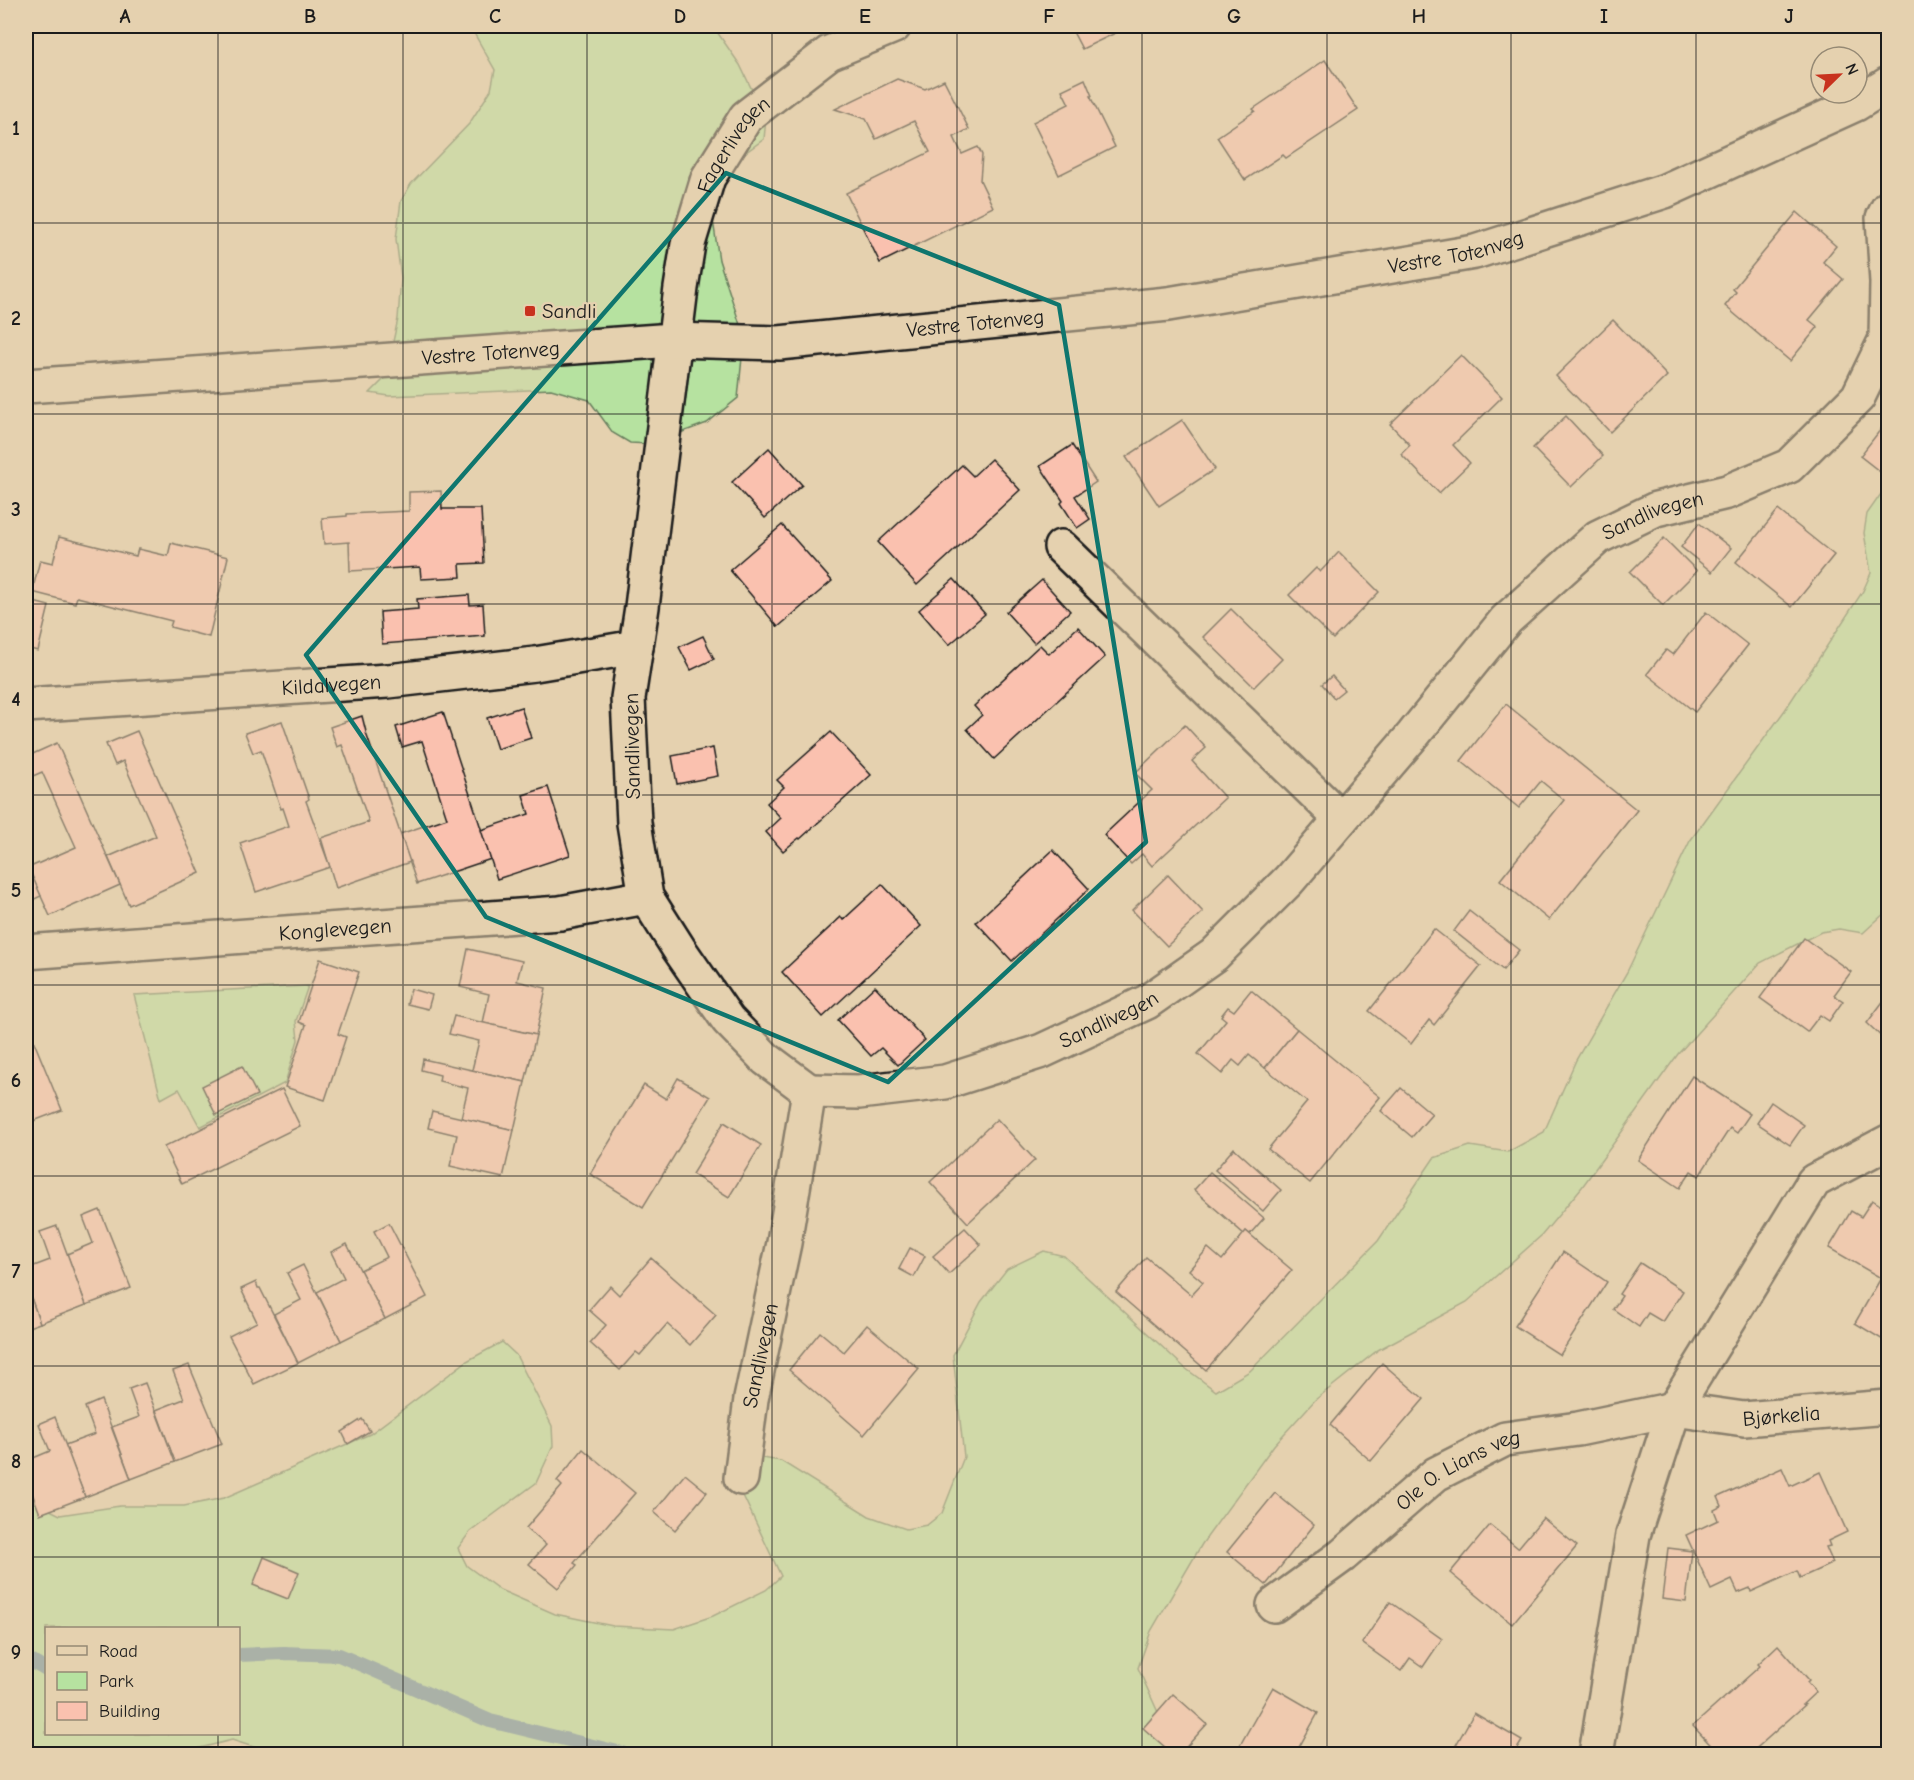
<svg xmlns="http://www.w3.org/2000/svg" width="1914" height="1780" font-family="'Comic Neue',sans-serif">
<rect width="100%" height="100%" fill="#e5d1af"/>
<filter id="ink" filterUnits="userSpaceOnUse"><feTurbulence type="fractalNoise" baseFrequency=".0167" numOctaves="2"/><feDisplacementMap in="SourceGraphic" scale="12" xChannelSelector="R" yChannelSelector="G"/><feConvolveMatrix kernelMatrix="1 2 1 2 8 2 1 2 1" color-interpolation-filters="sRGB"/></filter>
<g filter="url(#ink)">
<g fill="#b6e2a0" stroke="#697f5e" stroke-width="1.5" fill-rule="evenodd">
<path d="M470 26H713L740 65 766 119 764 139 731 163 713 220 719 260 744 337 738 398 707 423 650 444 630 443 613 433 589 400 551 389 389 396 370 393 385 378 398 319 401 278 396 239 401 201 411 184 469 124 491 90 495 70Z"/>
<path d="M1888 484V910L1863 933 1839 929 1821 932 1760 963 1678 1054 1582 1187 1542 1235 1467 1302 1378 1350 1315 1400 1274 1445 1202 1544 1151 1631 1138 1668 1171 1741 1191 1754H275L232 1740 188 1751 187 1754H26V1498L60 1515 120 1506H184L224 1498 370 1434 467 1361 502 1342 516 1355 552 1426 553 1446 536 1483 470 1532 458 1548 467 1566 500 1590 555 1614 613 1626 674 1629 713 1616 766 1590 781 1576 739 1487 745 1468 762 1458 781 1461 869 1516 906 1529 927 1525 942 1513 964 1457 953 1355 981 1302 1007 1269 1044 1251 1064 1256 1185 1368 1216 1391 1250 1371 1378 1241 1434 1158 1470 1146 1508 1152 1544 1132 1576 1060 1627 972 1690 841 1785 710 1863 591 1871 573 1864 533 1867 514ZM46 1628H238V1734H46Z"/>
<path d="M308 986 296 1021 298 1040 285 1083 200 1127 179 1089 161 1099 134 995Z"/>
</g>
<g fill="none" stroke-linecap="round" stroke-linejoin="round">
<g stroke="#628b9d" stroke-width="14">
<path d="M238 1655 283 1653 339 1655 490 1721 626 1754"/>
<path d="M26 1658 46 1670"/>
</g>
</g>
<g fill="#fac1af" stroke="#1c1c1c" stroke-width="1.5">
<path d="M1070 26H1128V27L1082 49Z"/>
<path d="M1325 60 1358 110 1286 158 1283 155 1245 180 1217 137 1255 111 1253 109Z"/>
<path d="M897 79 925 89 944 80 969 129 954 137 962 154 978 147 982 155 980 180 993 207 880 263 846 193 930 152 914 121 876 139 866 119 835 109Z"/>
<path d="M1085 79 1092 96H1090L1115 147 1059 175 1033 122 1069 104 1062 90Z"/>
<path d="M1797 212 1836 246 1823 262 1843 279 1809 320 1818 327 1790 361 1725 306 1736 292 1733 289Z"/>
<path d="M1613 320 1667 376 1610 432 1556 376Z"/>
<path d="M1461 355 1502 397 1453 445 1470 463 1439 493 1401 454 1410 445 1390 424Z"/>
<path d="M1566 416 1603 456 1571 487 1533 448Z"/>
<path d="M1182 420 1215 469 1159 506 1126 457Z"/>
<path d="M1888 420V478L1860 456Z"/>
<path d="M1072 445 1096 482 1075 496 1090 519 1077 528 1061 503 1063 501 1040 466Z"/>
<path d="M769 448 802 485 765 518 732 482Z"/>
<path d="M991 459 1020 490 917 585 878 542 962 465 973 476Z"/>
<path d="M441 491 442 509H481L484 563 460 564 461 577 421 579 420 567 350 571 349 542 324 544 322 518 347 516V514L409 511V492Z"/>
<path d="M1778 510 1834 555 1792 607 1736 562Z"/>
<path d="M1699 523 1731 548 1712 572 1681 547Z"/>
<path d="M782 525 832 581 778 627 730 570Z"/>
<path d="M59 537 136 556 138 549 168 556 171 543 228 557 209 637 170 627 172 621 77 597 75 603 32 592 40 560 53 563Z"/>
<path d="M1664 538 1697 571 1663 605 1630 572Z"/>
<path d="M1339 552 1379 592 1333 639 1289 595 1316 568 1320 572Z"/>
<path d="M954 579 985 614 949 645 919 610Z"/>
<path d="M1042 580 1070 611 1034 643 1006 612Z"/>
<path d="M469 595 470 605 483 604 485 636 382 644 380 612 418 609 417 599Z"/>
<path d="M26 600 49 606 38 651 26 648Z"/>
<path d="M1231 609 1282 659 1254 687 1203 637Z"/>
<path d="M1706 612 1748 645 1695 712 1647 674 1666 650 1673 655Z"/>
<path d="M1078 627 1105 657 994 759 967 729 982 715 974 706 1040 645 1049 654Z"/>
<path d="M703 636 714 659 691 670 679 647Z"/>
<path d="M1332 676 1344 690 1334 698 1322 684Z"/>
<path d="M1506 704 1637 810 1549 920 1500 880 1564 800 1541 781 1519 808 1461 761Z"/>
<path d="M521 707 531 738 497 749 487 718Z"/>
<path d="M443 712 491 859 417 884 400 834 447 818 422 741 402 747 396 727Z"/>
<path d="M362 716 367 736 410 862 336 888 321 838 369 822 342 745 337 747 330 727Z"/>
<path d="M282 721 309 799 306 801 330 867 256 892 240 843 289 826 283 808 281 809 261 750 253 753 245 733Z"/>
<path d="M1185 725 1206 748 1192 761 1225 798 1152 866 1142 854 1131 864 1104 835 1152 790 1135 773Z"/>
<path d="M137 731 200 873 129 905 108 857 156 836 123 761 115 765 106 744Z"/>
<path d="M831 732 871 775 800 839 799 838 783 851 766 832 781 818 767 803 784 787 777 780Z"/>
<path d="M57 743 120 885 50 916 28 868 76 847 42 772 33 776 26 757Z"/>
<path d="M713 748 718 776 677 784 672 756Z"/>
<path d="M548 787 570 855 497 879 481 830 529 814 523 795Z"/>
<path d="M1053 850 1089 889 1012 961 976 922Z"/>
<path d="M26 862 41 896 26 903Z"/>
<path d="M1168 875 1203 912 1167 946 1132 910Z"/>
<path d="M882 884 921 926 823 1017 782 972 841 917 843 920Z"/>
<path d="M1469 911 1519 950 1503 970 1454 931Z"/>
<path d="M1434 929 1481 966 1434 1025 1429 1020 1411 1044 1369 1011Z"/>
<path d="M1804 938 1851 972 1834 995 1843 1001 1829 1021 1820 1015 1807 1032 1760 998Z"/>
<path d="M468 949 522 961 517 981 546 988 536 1035 483 1023 489 994 460 987Z"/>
<path d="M320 959 359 972 338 1034 346 1037 325 1100 285 1087 306 1025 299 1022Z"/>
<path d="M875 986 925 1040 898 1065 881 1048 871 1056 838 1020Z"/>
<path d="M411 989 432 995 428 1009 407 1004Z"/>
<path d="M1251 990 1297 1029 1265 1068 1249 1055 1240 1066 1233 1060 1222 1074 1198 1054 1226 1020 1221 1016 1228 1007 1234 1011Z"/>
<path d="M1888 995V1043L1867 1023Z"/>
<path d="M454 1016 536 1035 525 1082 472 1070 479 1041 449 1034Z"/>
<path d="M1297 1029 1380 1097 1310 1183 1268 1149 1307 1102 1265 1068Z"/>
<path d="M30 1032 62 1110 26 1124V1034Z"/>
<path d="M423 1059 525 1082 514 1130 461 1118 468 1088 439 1081 440 1075 421 1070Z"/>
<path d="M242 1066 257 1095 216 1115 202 1086Z"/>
<path d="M1692 1076 1750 1114 1737 1133 1730 1128 1699 1176 1691 1171 1680 1188 1638 1160Z"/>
<path d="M678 1078 710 1097 643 1207 590 1174 644 1085 666 1099Z"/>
<path d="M1401 1088 1432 1114 1412 1137 1381 1111Z"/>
<path d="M282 1089 300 1126 182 1184 164 1147Z"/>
<path d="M1771 1102 1804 1125 1790 1145 1757 1123Z"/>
<path d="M432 1111 514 1130 503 1178 450 1166 457 1135 428 1128Z"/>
<path d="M997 1119 1035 1160 968 1223 930 1182Z"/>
<path d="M724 1122 761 1145 729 1197 692 1174Z"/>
<path d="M1234 1148 1281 1190 1263 1211 1215 1170Z"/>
<path d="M1210 1172 1264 1218 1250 1234 1246 1231 1244 1234 1194 1190Z"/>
<path d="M1872 1200 1888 1210V1343L1855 1323 1881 1278 1829 1248 1851 1211 1861 1217Z"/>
<path d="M100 1210 131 1288 86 1305 67 1254 93 1243 83 1217Z"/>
<path d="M389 1223 427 1297 385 1319 360 1270 387 1257 374 1231Z"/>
<path d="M57 1226 86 1305 40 1323 26 1284V1269L50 1260 40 1232Z"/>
<path d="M965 1228 981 1245 949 1274 933 1256Z"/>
<path d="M1246 1231 1292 1270 1206 1370 1116 1292 1146 1257 1191 1295 1203 1282 1189 1270 1208 1248 1222 1260Z"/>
<path d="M347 1244 385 1319 341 1341 317 1292 344 1278 331 1252Z"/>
<path d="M910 1248 925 1256 914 1277 899 1269Z"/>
<path d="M1563 1252 1607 1282 1560 1355 1515 1326Z"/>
<path d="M651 1258 716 1315 690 1345 667 1324 640 1355 636 1352 620 1370 590 1343 606 1325 589 1310 610 1286 619 1295Z"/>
<path d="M1640 1263 1683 1291 1663 1322 1648 1313 1639 1327 1613 1309 1622 1296 1619 1294Z"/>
<path d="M303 1265 341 1341 298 1363 274 1314 301 1300 287 1273Z"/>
<path d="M256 1282 258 1288H260L298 1363 254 1384 229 1336 257 1322 241 1289Z"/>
<path d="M26 1284 40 1323 26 1328Z"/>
<path d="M867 1325 919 1369 864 1435 789 1370 820 1332 844 1352Z"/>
<path d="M1382 1363 1424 1399 1371 1461 1330 1425Z"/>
<path d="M189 1365 222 1444 175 1462 156 1410 184 1399 173 1371Z"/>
<path d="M145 1383 175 1462 131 1479 112 1427 139 1417 129 1389Z"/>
<path d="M101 1400 131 1479 85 1497 65 1445 95 1434 85 1407Z"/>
<path d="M55 1417 85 1497 40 1514 26 1477V1461L50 1451 39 1424Z"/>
<path d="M362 1419 370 1431 348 1444 342 1432Z"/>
<path d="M583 1449 635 1493 574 1563 577 1565 558 1588 529 1564 546 1545 526 1528 562 1486 557 1481Z"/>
<path d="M1782 1468 1790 1486 1820 1472 1847 1532 1828 1541 1830 1546 1826 1547 1833 1563 1800 1578 1797 1571 1751 1592 1750 1588 1738 1593 1732 1580 1711 1590 1686 1535 1718 1520 1714 1510 1722 1506 1718 1497Z"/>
<path d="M685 1474 707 1492 675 1530 654 1512Z"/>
<path d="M1275 1493 1314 1525 1266 1585 1227 1552Z"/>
<path d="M1543 1518 1577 1546 1512 1624 1450 1573 1490 1525 1518 1548Z"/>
<path d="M1668 1548 1692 1551 1686 1602 1662 1599Z"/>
<path d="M264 1557 299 1572 288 1599 253 1585Z"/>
<path d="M1390 1602 1442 1639 1423 1667 1410 1658 1401 1671 1362 1643Z"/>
<path d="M1778 1645 1809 1680 1807 1682 1816 1692 1803 1704 1805 1705 1750 1754H1719L1693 1726 1760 1666 1758 1664Z"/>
<path d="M1273 1687 1318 1713 1297 1751 1304 1754H1235Z"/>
<path d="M1173 1694 1207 1724 1180 1754H1173L1143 1728Z"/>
<path d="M1474 1713 1522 1741 1514 1754H1451Z"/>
</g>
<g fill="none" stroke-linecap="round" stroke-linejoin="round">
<g stroke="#1c1c1c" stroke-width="38">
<g id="street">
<path d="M1061 547 1341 819"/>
<path id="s1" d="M26 705 388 681 535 664 636 647"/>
<path id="s2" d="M26 952 560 913 646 897"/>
<path id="s3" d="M809 1091 859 1092 945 1082 1042 1051 1147 1002 1214 955 1289 880 1413 735 1506 620 1598 537 1656 509 1727 492 1789 466 1858 397 1886 339 1887 282 1883 218 1888 208"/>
<path id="s4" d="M741 1478 751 1399 784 1243 809 1091 766 1059 728 1020 679 949 646 897 634 823 628 698 642 607 681 288 688 244 708 178 746 117 829 53 894 26"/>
<path id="s5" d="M1274 1605 1343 1555 1436 1474 1505 1439 1578 1429 1674 1409 1744 1419 1888 1407"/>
<path d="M1596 1754 1633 1535 1674 1409 1814 1181 1888 1142"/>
</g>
</g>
<g stroke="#1c1c1c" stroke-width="38">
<g id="secondary">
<path id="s6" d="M26 386 673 340 779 343 1168 304 1475 252 1665 191 1856 104 1888 84"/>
</g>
</g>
<use href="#street" stroke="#e5d1af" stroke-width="33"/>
<use href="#secondary" stroke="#e5d1af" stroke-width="33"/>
</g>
</g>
<path d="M0 0H1914V1780H0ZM726 173 1059 305 1146 842 888 1082 486 917 306 655Z" fill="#e5d1af" fill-opacity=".55" fill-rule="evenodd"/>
<path fill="none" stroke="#0f766e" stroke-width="4.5" stroke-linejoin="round" d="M726 173 1059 305 1146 842 888 1082 486 917 306 655Z"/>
<path fill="none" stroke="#1c1c1c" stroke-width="1.5" stroke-opacity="0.55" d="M218 26V1628M403 26V1754M587 26V1754M772 26V1754M957 26V1754M1142 26V1754M1327 26V1754M1511 26V1754M1696 26V1754M26 223H1888M26 414H1888M26 604H1888M26 795H1888M26 985H1888M26 1176H1888M26 1366H1888M26 1557H1888M218 1734V1754"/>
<rect fill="#c8321e" stroke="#e5d1af" stroke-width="2" x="524" y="305" width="12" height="12" rx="3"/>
<g text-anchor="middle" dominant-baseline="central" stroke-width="4.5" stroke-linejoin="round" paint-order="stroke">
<g font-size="21" fill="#1c1c1c" stroke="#e5d1af">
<text stroke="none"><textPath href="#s4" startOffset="1418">Fagerlivegen</textPath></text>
<text stroke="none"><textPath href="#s6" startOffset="1438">Vestre Totenveg</textPath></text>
<text stroke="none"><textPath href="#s6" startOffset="952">Vestre Totenveg</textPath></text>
<text stroke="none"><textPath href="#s6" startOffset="466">Vestre Totenveg</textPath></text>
<text stroke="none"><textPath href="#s3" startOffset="1064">Sandlivegen</textPath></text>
<text stroke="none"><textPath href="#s1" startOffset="306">Kildalvegen</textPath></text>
<text transform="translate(632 746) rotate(-91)">Sandlivegen</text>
<text stroke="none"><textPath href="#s2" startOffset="310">Konglevegen</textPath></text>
<text stroke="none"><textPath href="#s3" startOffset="312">Sandlivegen</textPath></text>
<text stroke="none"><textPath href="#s4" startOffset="124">Sandlivegen</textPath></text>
<text stroke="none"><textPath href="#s5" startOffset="566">Bjørkelia</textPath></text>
<text stroke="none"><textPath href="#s5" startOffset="230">Ole O. Lians veg</textPath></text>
</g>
<g font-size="21" fill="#1c1c1c" stroke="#e5d1af" text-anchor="start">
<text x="542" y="311">Sandli</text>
</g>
</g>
<rect width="1914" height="1780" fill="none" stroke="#e5d1af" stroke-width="66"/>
<rect x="45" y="1627" width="195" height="108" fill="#e5d1af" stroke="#958974" stroke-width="1.5"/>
<rect x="57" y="1646" width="30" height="9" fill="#e5d1af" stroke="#958974" stroke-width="1.5"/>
<text x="99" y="1657" font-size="18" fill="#1c1c1c">Road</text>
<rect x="57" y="1672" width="30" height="18" fill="#b6e2a0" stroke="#958974" stroke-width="1.5"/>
<text x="99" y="1687" font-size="18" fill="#1c1c1c">Park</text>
<rect x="57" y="1702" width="30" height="18" fill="#fac1af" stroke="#958974" stroke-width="1.5"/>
<text x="99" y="1717" font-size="18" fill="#1c1c1c">Building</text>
<g transform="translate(1839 75) rotate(66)"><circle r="28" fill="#e5d1af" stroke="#958974" stroke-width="1.5"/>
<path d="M0-4.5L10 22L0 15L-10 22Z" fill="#c8321e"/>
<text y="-9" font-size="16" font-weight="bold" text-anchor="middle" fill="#1c1c1c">N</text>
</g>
<rect x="33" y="33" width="1848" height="1714" fill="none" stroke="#1c1c1c" stroke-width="2"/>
<g font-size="20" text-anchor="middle" font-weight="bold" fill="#1c1c1c">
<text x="125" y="23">A</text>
<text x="310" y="23">B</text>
<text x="495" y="23">C</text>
<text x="680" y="23">D</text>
<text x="865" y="23">E</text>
<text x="1049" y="23">F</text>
<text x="1234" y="23">G</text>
<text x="1419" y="23">H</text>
<text x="1604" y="23">I</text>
<text x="1789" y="23">J</text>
<text x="16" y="135">1</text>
<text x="16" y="325">2</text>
<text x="16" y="516">3</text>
<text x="16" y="706">4</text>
<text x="16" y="897">5</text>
<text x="16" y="1087">6</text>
<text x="16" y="1278">7</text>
<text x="16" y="1468">8</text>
<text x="16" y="1659">9</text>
</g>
</svg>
